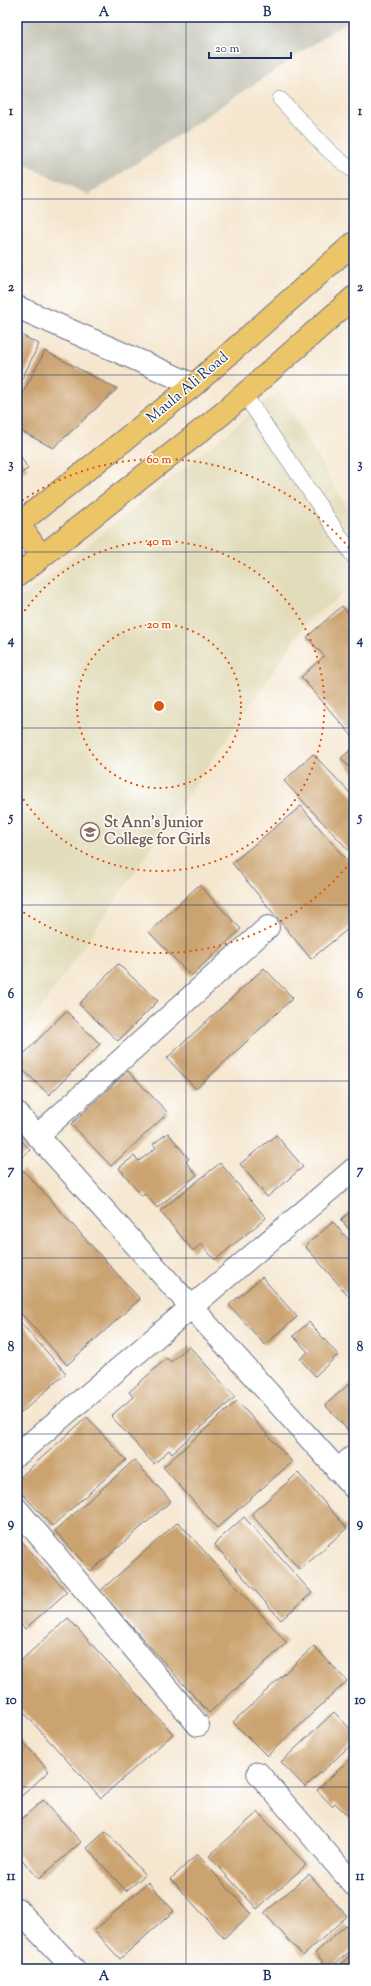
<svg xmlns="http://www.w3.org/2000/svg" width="371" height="1986" font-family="'Sorts Mill Goudy',serif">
<rect width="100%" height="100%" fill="#fff"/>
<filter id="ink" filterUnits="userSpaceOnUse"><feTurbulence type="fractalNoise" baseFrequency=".025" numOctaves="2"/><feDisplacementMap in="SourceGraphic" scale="8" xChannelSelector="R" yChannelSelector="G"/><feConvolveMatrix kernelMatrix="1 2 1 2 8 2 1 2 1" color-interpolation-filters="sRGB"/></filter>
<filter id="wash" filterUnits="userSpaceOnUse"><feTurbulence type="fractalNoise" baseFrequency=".012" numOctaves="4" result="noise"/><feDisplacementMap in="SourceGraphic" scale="16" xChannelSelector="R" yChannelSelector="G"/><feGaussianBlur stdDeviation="0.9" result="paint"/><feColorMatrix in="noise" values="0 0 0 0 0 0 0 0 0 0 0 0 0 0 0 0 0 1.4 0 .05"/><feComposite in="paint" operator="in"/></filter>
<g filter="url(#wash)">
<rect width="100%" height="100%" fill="#f5e6cf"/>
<path fill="#e2dcba" d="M279 391 354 520V585L308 621 17 1043V602Z"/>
<path fill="#c5c5b8" d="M17 17H354L89 195 17 161Z"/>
<g id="blocks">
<g fill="#cba36f">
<path d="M17 333 39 344 17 389Z"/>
<path d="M45 351 117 389 53 448 17 429V404Z"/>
<path d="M17 450 28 469 17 475Z"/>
<path d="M342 606 354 620V738L301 677 324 656 307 637Z"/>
<path d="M354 747V773L341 758Z"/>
<path d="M313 754 354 797V856L284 781Z"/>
<path d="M301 806 354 869V924L311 959 232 863Z"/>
<path d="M199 885 241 929 191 976 149 932Z"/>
<path d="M118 964 158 1001 118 1041 79 1004Z"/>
<path d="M264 968 293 998 196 1089 167 1058Z"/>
<path d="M66 1011 100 1044 49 1095 17 1064V1061Z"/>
<path d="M128 1071 168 1113 111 1166 71 1124Z"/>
<path d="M168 1133 189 1159 186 1162 197 1175 157 1208 145 1194 142 1196 119 1168 134 1156 139 1161 156 1148 153 1144Z"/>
<path d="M276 1135 303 1167 267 1197 240 1164Z"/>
<path d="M17 1136 30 1150 17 1162Z"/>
<path d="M220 1163 266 1218 215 1260 201 1244 193 1251 160 1211Z"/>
<path d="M23 1170 140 1299 67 1365 17 1309V1175Z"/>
<path d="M354 1201V1235L341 1220 353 1209 350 1205Z"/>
<path d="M333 1222 354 1246V1302L305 1246Z"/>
<path d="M262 1277 297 1317 265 1345 229 1305Z"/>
<path d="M17 1319 66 1373 21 1413 17 1409Z"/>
<path d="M309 1322 338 1355 315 1376 300 1359 308 1352 293 1336Z"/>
<path d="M189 1346 235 1397 172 1453 169 1450 154 1464 111 1416 133 1397 129 1392 167 1358 171 1362Z"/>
<path d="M354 1380V1437L325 1405Z"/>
<path d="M237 1401 292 1462 217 1528 163 1467Z"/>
<path d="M87 1417 126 1460 52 1526 17 1488V1480Z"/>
<path d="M134 1460 171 1501 91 1571 55 1531Z"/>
<path d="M298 1473 347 1528 300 1570 251 1514Z"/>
<path d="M244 1517 312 1593 281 1620 214 1544Z"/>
<path d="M178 1522 287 1643 209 1713 100 1591Z"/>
<path d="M17 1536 67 1592 25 1629 17 1620Z"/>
<path d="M68 1618 173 1734 101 1798 17 1705V1664Z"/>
<path d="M314 1646 347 1681 267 1756 233 1722Z"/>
<path d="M334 1712 354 1733V1742L305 1787 281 1762Z"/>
<path d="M17 1735 49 1771 17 1800Z"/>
<path d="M354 1755V1822L335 1803 332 1806 317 1790Z"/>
<path d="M43 1800 81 1842 39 1879 17 1854V1823Z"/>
<path d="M258 1812 306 1865 257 1909 209 1856Z"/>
<path d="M106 1831 145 1875 126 1891 87 1848Z"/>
<path d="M197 1854 251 1914 224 1938 171 1879Z"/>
<path d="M309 1874 347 1916 303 1956 264 1913Z"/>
<path d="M148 1882 174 1911 120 1959 94 1931Z"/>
<path d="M346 1925 354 1933V1948L329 1969 315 1953Z"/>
<path d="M354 1952V1969H335Z"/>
</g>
</g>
</g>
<g filter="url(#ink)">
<use href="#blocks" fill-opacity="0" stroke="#676f86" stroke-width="1"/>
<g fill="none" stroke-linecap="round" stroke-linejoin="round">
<g stroke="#676f86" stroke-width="16">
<g id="service">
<path d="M280 99 328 150 354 172"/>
<path d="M244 394 354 557"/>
</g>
</g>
<g stroke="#676f86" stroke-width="24">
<g id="minor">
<path d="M17 307 194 385"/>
<path d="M17 1113 354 1488"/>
<path d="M37 1136 268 927"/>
<path d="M17 1455 354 1169"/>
<path d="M337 1470 354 1456"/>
<path d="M17 1509 198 1725"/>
<path d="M258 1773 354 1885"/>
<path d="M17 1909 74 1969"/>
</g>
</g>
<g stroke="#676f86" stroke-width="24">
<g id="primary">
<path d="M19 524 41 556"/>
<path d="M17 525 194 385 354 243"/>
<path d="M17 576 222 414 354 297"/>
</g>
</g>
<use href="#service" stroke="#fff" stroke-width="15"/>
<use href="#minor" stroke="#fff" stroke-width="22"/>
<use href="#primary" stroke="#ecc569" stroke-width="22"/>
</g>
</g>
<path fill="none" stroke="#1b2f5e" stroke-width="1" stroke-opacity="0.55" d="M186 17V1969M17 199H354M17 375H354M17 552H354M17 728H354M17 905H354M17 1081H354M17 1258H354M17 1434H354M17 1611H354M17 1787H354"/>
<g fill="none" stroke="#de5710" stroke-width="2" stroke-dasharray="2 4">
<circle cx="159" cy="706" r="82"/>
<path d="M18 621A165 165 0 1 1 18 791"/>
<path d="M354 858A247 247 0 0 1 17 908M17 504A247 247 0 0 1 354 554"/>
</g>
<defs>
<g id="university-ring" transform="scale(1)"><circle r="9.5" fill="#fff" stroke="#8d6e63" stroke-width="1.5"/><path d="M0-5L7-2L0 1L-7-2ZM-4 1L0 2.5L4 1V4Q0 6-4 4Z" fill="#8d6e63"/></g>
</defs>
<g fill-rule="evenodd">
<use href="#university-ring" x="90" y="832"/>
</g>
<g text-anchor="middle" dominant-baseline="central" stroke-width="3" stroke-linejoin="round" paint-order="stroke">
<g font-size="15" fill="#1b2f5e" stroke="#fff">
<text transform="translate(188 388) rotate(-40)">Maula Ali Road</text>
</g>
<g font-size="15" font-weight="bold" fill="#785e54" stroke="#fff" text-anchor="start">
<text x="104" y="823">St Ann's Junior<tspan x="104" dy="17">College for Girls</tspan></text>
</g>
</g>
<circle cx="159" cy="706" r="6" fill="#de5710" stroke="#fff" stroke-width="2"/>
<g font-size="12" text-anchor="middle" font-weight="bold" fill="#de5710" stroke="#fff" stroke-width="3" stroke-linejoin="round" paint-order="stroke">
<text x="159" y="463">60 m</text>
<text x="159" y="545">40 m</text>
<text x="159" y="628">20 m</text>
</g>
<rect width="371" height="1986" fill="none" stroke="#fff" stroke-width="44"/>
<path d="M209 52v6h82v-6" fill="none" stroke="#1b2f5e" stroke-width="2"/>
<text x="215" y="52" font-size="12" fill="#1b2f5e" stroke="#ffffff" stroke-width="3" paint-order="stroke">20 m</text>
<rect x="22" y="22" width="327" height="1942" fill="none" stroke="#1b2f5e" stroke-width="1.5"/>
<g font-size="13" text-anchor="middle" font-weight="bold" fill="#1b2f5e">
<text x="104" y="16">A</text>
<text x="267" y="16">B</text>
<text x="11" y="115">1</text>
<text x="360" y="115">1</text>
<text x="11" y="291">2</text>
<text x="360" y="291">2</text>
<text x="11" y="468">3</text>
<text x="360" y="468">3</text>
<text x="11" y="644">4</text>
<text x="360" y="644">4</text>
<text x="11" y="821">5</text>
<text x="360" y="821">5</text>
<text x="11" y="998">6</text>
<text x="360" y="998">6</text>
<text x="11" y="1174">7</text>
<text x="360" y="1174">7</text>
<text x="11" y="1351">8</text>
<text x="360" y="1351">8</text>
<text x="11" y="1527">9</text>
<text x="360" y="1527">9</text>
<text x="11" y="1704">10</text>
<text x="360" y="1704">10</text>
<text x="11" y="1880">11</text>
<text x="360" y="1880">11</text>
<text x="104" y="1980">A</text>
<text x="267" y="1980">B</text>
</g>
</svg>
